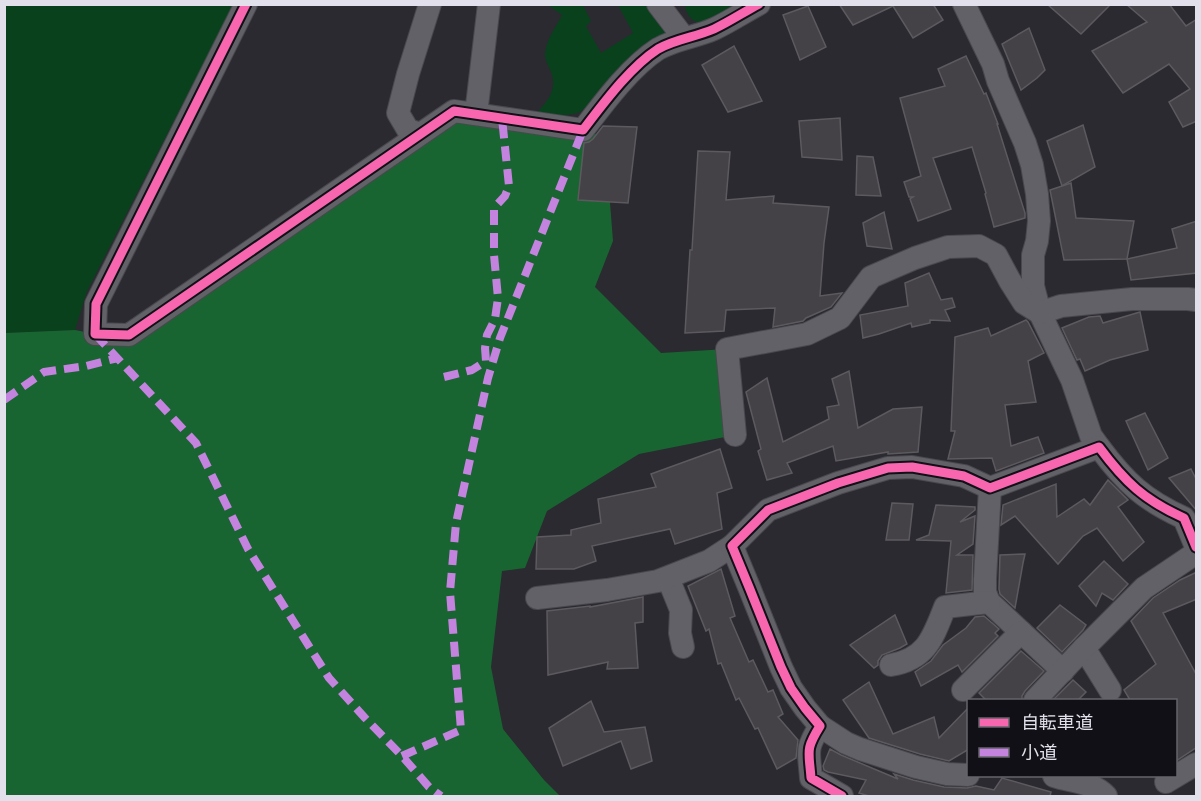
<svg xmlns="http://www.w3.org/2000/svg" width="1201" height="801" font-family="Lora,'Noto Sans JP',serif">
<rect width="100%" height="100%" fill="#2a2a30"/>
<g fill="#09411d">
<path d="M689 4 741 5C728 12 701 33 689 16 687 13 686 10 685 7Z"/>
<path d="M5 5H233L87 291 75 330 5 333Z"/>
<path d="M548 5H583L591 21 586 26 601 53 633 33 618 5H651L672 35 580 112C565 117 551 116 536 114 547 101 558 91 551 72 549 66 545 61 545 55 545 41 556 27 562 15Z"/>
</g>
<path fill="#196531" d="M454 111 583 130 629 146 609 190 613 241 595 287 661 353 727 349 735 435 639 454 547 511 525 568 502 571 491 667 503 729 544 780 560 796H5V333L75 330 95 334 129 335Z"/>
<g fill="#444147" stroke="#5d5a5f" stroke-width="1.5">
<path d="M839 4H933L943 20 913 38 893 6 853 25Z"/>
<path d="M1047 4H1111L1081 34Z"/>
<path d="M1126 4H1169L1186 26 1197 19V121L1183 127 1169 102 1190 89 1169 64 1123 93 1092 51 1147 22Z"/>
<path d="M808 6 826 47 800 60 783 15Z"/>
<path d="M1029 28 1045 70 1037 78 1021 90 1002 44Z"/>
<path d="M734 46 762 101 728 112 702 65Z"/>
<path d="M966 56 984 94 986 93 998 124H997L1025 213V218L994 227 985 194 986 193 972 147 933 158 951 209 918 221 910 199 913 197H909L904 182 921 176 900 98 945 86 938 69Z"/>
<path d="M840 118 842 160 802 157 799 121Z"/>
<path d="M1083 125 1095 167 1062 186 1047 141Z"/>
<path d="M603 126 637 127 628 203 578 200 584 143 589 142 593 139Z"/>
<path d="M698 151 730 152 726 200 774 196 773 203 829 207 824 243 820 296 842 293 831 307 806 318 803 321 773 327 775 308 726 310 724 331 685 333 690 250H692Z"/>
<path d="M857 156 873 157 881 196 856 195Z"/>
<path d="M1071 183 1076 218 1134 221 1127 259 1064 260 1050 190Z"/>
<path d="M884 212 892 249 867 246 863 223Z"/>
<path d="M1197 221V273L1131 280 1127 259 1177 248 1172 229Z"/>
<path d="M929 273 941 300 952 298 955 307 945 310 950 321 930 320V323L912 327 911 323 879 334 863 338 860 315 908 306 905 283Z"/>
<path d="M1140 312 1148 350 1110 360 1085 371 1080 359 1077 360 1062 328 1089 317 1100 316 1103 323Z"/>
<path d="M1026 320 1028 322 1044 353 1028 361 1036 402 1005 405 1011 446 1038 437 1044 453 996 471 992 458 948 459 955 431H951L955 337 988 328 991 336Z"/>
<path d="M849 371 858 428 893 409 922 407 918 452 888 454V452L836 461 833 446 787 463 792 473 767 480 758 451 761 449 746 392 767 378 783 442 829 419 827 407 839 405 832 379Z"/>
<path d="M1145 413 1168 458 1148 470 1126 421Z"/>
<path d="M720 449 732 488 717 493 722 529 675 544 670 529 592 546 596 561 574 569H536L537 537 571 535V530L601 523 598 499 656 487 651 474Z"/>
<path d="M1191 469 1197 481V511L1169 478Z"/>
<path d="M1108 480 1128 500 1118 507 1144 542 1123 561 1097 528 1083 536 1058 564 1015 516 1001 525 1003 505 1056 484 1057 517 1084 499 1090 505Z"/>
<path d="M892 503 913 504 909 540H886Z"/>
<path d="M936 505 975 507V510L960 522 975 516 973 544 957 555H973L972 590 946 593 951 541 916 540 929 535Z"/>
<path d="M1025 554 1023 563 1015 608 1000 594 999 589 1000 555Z"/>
<path d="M1104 561 1128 584 1113 600 1102 593 1096 606 1079 586Z"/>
<path d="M721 569 735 616 730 618 749 662 753 660 768 692 773 690 783 714 778 717 798 740 796 758 777 769 758 728 755 729 739 698 736 700 721 663 718 664 709 629 706 631 688 586Z"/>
<path d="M1197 572V599L1163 613 1197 676V747L1176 761V700H1130L1124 690 1156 664 1131 621 1153 598 1180 580Z"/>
<path d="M643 597V622L635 623 638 668 607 669 608 662 548 675 547 611 590 606V607Z"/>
<path d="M1060 605 1086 625 1083 630 1062 652 1037 628Z"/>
<path d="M895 615 907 644 900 648 882 655 878 661V665L874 668 850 645Z"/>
<path d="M984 616 999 629 995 633 998 636 962 672 958 665 921 686 915 672 931 661 943 645 966 628 975 617Z"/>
<path d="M1021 651 1044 671 1025 691 1022 696V700H986L979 693Z"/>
<path d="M1073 680 1086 692 1078 700H1053Z"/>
<path d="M869 682 893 734 934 717 939 738 969 707V749L949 761 920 754 869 738 843 700Z"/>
<path d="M591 701 604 732 645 727 652 761 631 769 621 741 563 766 549 728Z"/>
<path d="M830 749 841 755 898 779 894 774 913 780 944 787 967 788 976 786 994 790 1002 778 1051 792 1050 796H869L859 793 866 780 828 772 824 770 823 766Z"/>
</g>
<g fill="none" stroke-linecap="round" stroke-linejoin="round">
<g stroke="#48484e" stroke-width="24">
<g id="minor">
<path d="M246 4 96 304 95 334 129 335 454 111 583 130C603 104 630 67 658 49 675 39 696 37 714 29 729 22 744 12 759 4"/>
<path d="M658 4 684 38"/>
<path d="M964 4 993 64 998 81 1025 143 1032 165 1037 194 1039 221 1037 241 1033 255V286L1040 313 1072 380 1091 436 1099 447"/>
<path d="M476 114 489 4"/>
<path d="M420 134 408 130 398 113 408 74 430 4"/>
<path d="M735 435 727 349 807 334 840 318 871 277 915 258 948 247 979 246 996 255 1010 281 1024 303 1040 313 1061 306 1132 299H1188L1196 300"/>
<path d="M990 488 985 579V592L989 602 1063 671"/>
<path d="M668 578 681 610 680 633 683 647"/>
<path d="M537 598 607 590 658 581 709 561 732 546"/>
<path d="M1084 648 1110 690"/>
<path d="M891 665C927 659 933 637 945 607L989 602"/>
<path d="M963 690 1021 632"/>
<path d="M1035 700 1084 648 1144 588 1196 553"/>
<path d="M820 726 846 743 860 749 916 767 947 774 968 775"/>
<path d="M1054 776C1072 782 1093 782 1106 796"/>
<path d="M1166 782 1196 764"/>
<path d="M842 796 811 778C809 751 805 750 820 726L805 708 791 688 781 667 749 587 732 546 768 510 838 483 888 468 912 467 964 476 990 488 1099 447C1125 482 1144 500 1184 518L1196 547"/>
</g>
</g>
<use href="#minor" stroke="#616167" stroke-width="22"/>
<g stroke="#c483df" stroke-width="8" stroke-dasharray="15 8" stroke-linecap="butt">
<path d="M95 334 196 443 248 549 329 678 365 718 402 756 429 787 441 796"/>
<path d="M444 377 472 370 486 361 485 348 487 335 495 319 498 298 494 255V208L505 196 509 186 502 118"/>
<path d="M4 400 44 372 86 366 118 358"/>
<path d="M402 756 461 730 450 592 456 523 488 378 500 338 583 130"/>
</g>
<g stroke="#101016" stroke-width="13">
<g id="cycleway">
<path d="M246 4 96 304 95 334 129 335 454 111 583 130C603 104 630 67 658 49 675 39 696 37 714 29 729 22 744 12 759 4"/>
<path d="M842 796 811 778C809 751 805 750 820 726L805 708 791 688 781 667 749 587 732 546 768 510 838 483 888 468 912 467 964 476 990 488 1099 447C1125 482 1144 500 1184 518L1196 547"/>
</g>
</g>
<use href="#cycleway" stroke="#f766af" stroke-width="9"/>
</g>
<rect width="1201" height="801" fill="none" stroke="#e2e1eb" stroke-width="12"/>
<rect x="967" y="699" width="210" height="78" fill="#101016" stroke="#64646b" stroke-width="1.5"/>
<rect x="979" y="718" width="30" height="9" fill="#f766af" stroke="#64646b" stroke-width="1.5"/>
<text x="1021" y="729" font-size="18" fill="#e2e1eb">自転車道</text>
<rect x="979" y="748" width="30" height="9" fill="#c483df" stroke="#64646b" stroke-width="1.5"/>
<text x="1021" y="759" font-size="18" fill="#e2e1eb">小道</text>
</svg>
